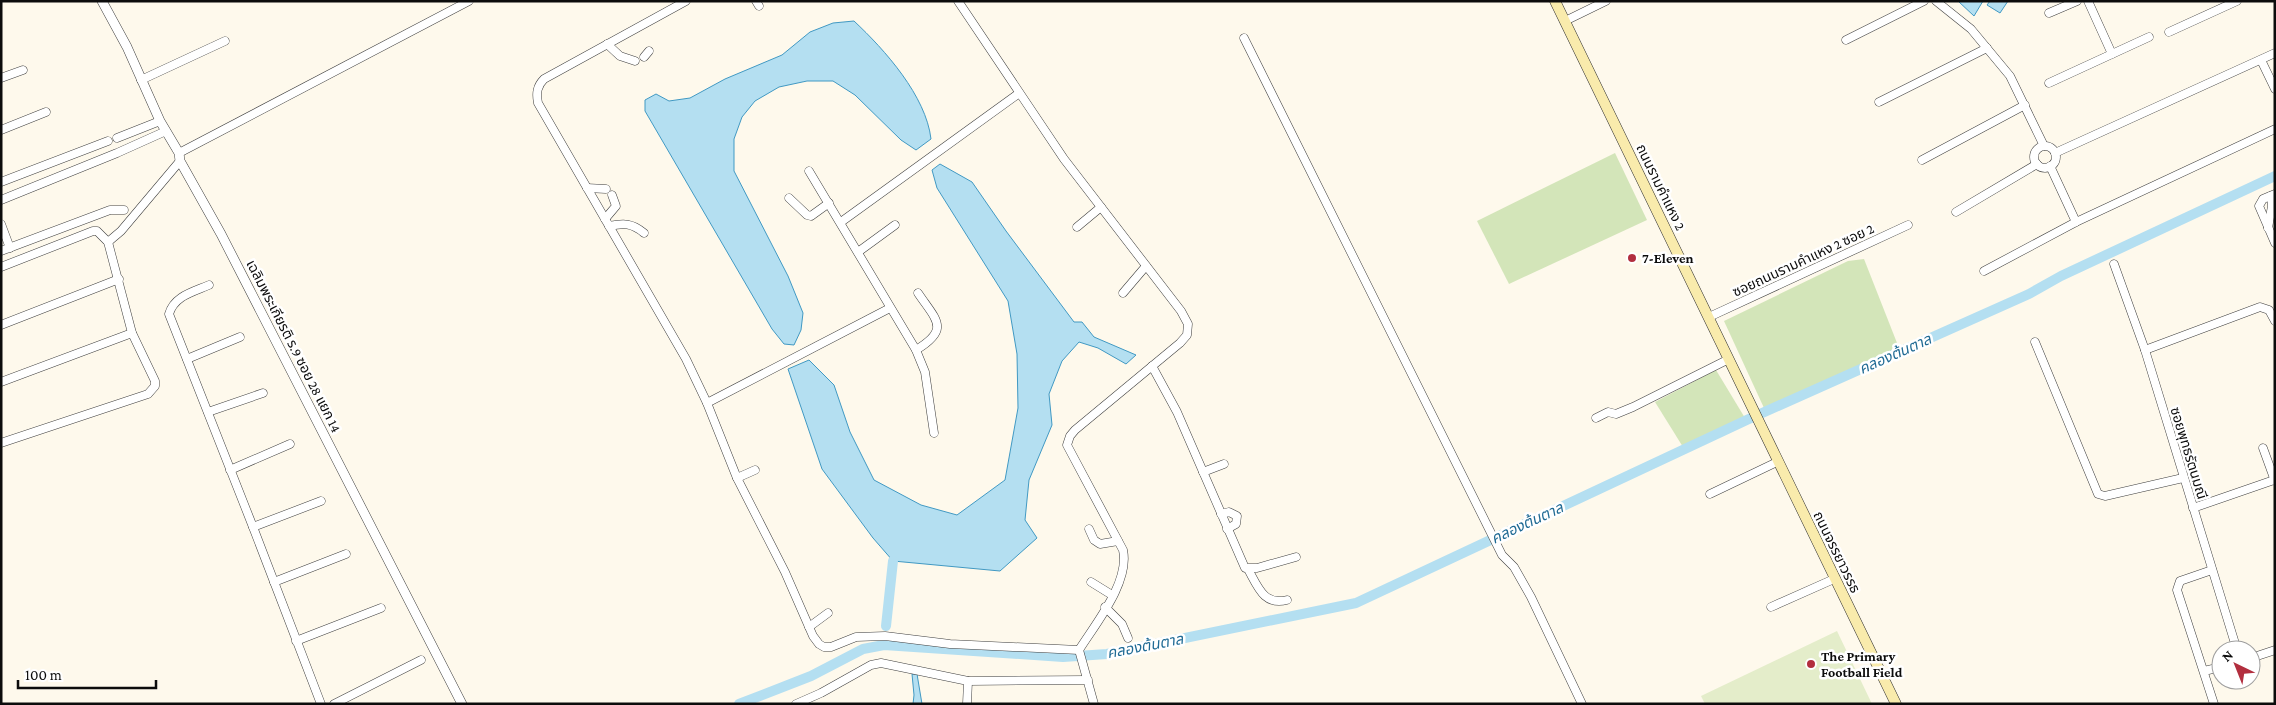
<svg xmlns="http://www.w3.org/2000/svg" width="2276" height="705" font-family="'Crimson Pro','Noto Sans Thai',serif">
<rect width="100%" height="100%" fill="#fef9ec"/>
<g fill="#d3e5b9">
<path d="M1615 153 1647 220 1509 284 1477 221Z"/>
<path d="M1864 259 1899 348 1764 408 1724 321 1848 261Z"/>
<path d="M1716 370 1745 418 1683 447 1655 402Z"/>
</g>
<path fill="#e4edca" d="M1837 631 1872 704H1705L1701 696Z"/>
<g fill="#b4dff1" stroke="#4199c3">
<path d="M1958 1H1983L1974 16Z"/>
<path d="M1990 1H2008L2000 13 1987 5Z"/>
<path d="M854 21C885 50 926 96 931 139L916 150 901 140 855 95 833 81H807L779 87 755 101 742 117 734 139V171L788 276 803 313 801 330 794 345 784 344 772 329 645 111V100L656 94 669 101 690 98 725 79 782 55 810 32 833 23Z"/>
<path d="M940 164 972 182 1006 231 1074 322H1082L1094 337 1136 355 1126 364 1098 348 1079 342 1062 361 1049 394 1052 425 1029 480 1025 520 1037 538 1000 571 893 561 873 538 822 469 788 369 809 360 834 385 850 432 874 480 921 505 957 515 1005 480 1018 408 1017 354 1008 301 937 188 932 170Z"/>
<path d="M912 674H917L922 704H913L914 695Z"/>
</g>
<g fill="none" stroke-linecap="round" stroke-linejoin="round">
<g stroke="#b4dff1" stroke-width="10">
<path d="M886 626 893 561"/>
<path d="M739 704 811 676 863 649 884 645 1063 657 1107 654 1356 603 1751 418 2029 294 2061 276 2275 176"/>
</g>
<g stroke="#3f3f3f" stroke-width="9">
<g id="minor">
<path d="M686 1 544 79C537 86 536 93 538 103L686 359 707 403 737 478 785 572 813 636 819 644 824 647H831L856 637 885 636 950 644 1079 650"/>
<path d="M756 1 759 6"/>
<path d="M958 1 1064 159 1181 311 1188 324 1187 335 1180 343 1075 430 1070 436 1067 445 1123 550C1130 582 1096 623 1079 650L1094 704"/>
<path d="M1936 1 1971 29 2010 76 2044 146"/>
<path d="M2049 13 2077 1"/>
<path d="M1565 21 1606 1"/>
<path d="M2169 32 2237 1"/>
<path d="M1244 38 1502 555 1514 567 1531 597 1582 704"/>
<path d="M1846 40 1924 1"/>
<path d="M607 44 620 56 635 61"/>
<path d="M2112 54 2149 37"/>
<path d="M644 57 649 51"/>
<path d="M2261 60 2275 89"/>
<path d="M1 78 23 70"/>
<path d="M141 80 225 41"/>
<path d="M2049 83 2112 54 2088 1"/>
<path d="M1879 102 1987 48"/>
<path d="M1 130 46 112"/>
<path d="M117 138 160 121"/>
<circle cx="2045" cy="157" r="11"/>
<path d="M179 153 469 1"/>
<path d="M2055 153 2275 53"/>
<path d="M1922 160 2025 105"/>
<path d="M2050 166 2076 222"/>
<path d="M809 171 916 350 925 372 934 433"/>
<path d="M1 182 108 141"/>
<path d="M587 188 606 189"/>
<path d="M2275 194 2263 199 2259 206 2275 243"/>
<path d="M789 198 807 215 811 216 829 203"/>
<path d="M1 200 117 153 166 131"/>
<path d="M1956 212 2037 164"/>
<path d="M605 219 616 206 612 195"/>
<path d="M841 222 1018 94"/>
<path d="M1 224 10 248"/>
<path d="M609 226C624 223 632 223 644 233"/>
<path d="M1077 227 1101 207"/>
<path d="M2268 228 2272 206 2271 196"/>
<path d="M108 242 121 231 180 161"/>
<path d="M1 251 110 210H124"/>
<path d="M858 252 895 225"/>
<path d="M2114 264 2145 350 2237 650"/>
<path d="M1 267 93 231H97L108 242 132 333 155 381V386L148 394 1 443"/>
<path d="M1984 271 2076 222 2275 129"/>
<path d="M209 285C193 292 174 296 169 314L253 527 321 704"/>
<path d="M1123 293 1146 266"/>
<path d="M1709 317 1908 225"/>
<path d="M1 325 119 279"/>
<path d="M2035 342 2098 494 2105 496 2183 478"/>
<path d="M916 350C951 329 936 320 918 293"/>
<path d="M2145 350 2260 307 2269 310 2275 321"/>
<path d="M187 359 240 337"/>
<path d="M1152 366 1177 412 1245 568H1257L1296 557"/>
<path d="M1 382 132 333"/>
<path d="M707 403 890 308"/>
<path d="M208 412 263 393"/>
<path d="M1596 418 1608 412 1616 414 1633 407 1729 359"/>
<path d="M2263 448 2275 481"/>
<path d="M230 470 290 444"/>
<path d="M1203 472 1224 464"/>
<path d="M737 478 755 470"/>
<path d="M1710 494 1777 462"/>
<path d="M2193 508 2274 480"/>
<path d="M1221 514 1229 512 1237 516 1236 524 1227 529"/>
<path d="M253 527 321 501"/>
<path d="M1089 529 1094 540 1100 544 1118 541"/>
<path d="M1248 569C1258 587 1264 606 1287 600"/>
<path d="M2212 570 2180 581 2177 590 2214 704"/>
<path d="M274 582 346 554"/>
<path d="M1091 582 1112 595"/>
<path d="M1105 607 1122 624 1128 638"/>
<path d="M1771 607 1834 579"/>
<path d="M809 627 828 613"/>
<path d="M296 641 381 608"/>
<path d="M2251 658 2275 650"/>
<path d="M2204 671 2221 667"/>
<path d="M334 704 421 660"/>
<path d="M796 704 821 693 871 665 881 663 968 681 1088 680"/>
<path d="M967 704 968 681"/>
</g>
</g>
<g stroke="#3f3f3f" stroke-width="10">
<path id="tertiary" d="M102 1 127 47 160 121 179 153 180 161 221 234 462 704"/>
</g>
<g stroke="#2e2e2e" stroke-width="11">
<path id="secondary" d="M1555 1 1896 704"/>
</g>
<use href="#minor" stroke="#fff" stroke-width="8"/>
<use href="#tertiary" stroke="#fff" stroke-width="9"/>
<use href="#secondary" stroke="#f9ebac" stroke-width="10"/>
</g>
<g fill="#b22e3e" stroke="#fff" stroke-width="2">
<circle cx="1632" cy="258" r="5"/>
<circle cx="1811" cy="664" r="5"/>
</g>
<g text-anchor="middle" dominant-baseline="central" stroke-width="5" stroke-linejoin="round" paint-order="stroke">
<g font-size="14" fill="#0c0c0c" stroke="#fff">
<text transform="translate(1661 187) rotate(64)">ถนนรามคำแหง 2</text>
<text transform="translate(1803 260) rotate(-25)">ซอยถนนรามคำแหง 2 ซอย 2</text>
<text transform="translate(294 346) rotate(63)">เฉลิมพระเกียรติ ร.9 ซอย 28 แยก 14</text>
<text transform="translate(2189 453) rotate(73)">ซอยพุทธรัตนมณี</text>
<text transform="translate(1837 552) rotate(64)">ถนนจรรยาวรรธ</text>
</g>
<g font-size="14" font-weight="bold" fill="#0c0c0c" stroke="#fff" text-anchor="start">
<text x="1642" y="258">7-Eleven</text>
<text x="1821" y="656">The Primary<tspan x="1821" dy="16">Football Field</tspan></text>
</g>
<g font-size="15" font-style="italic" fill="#1f6a94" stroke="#fff">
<text transform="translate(1895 354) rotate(-24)">คลองต้นตาล</text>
<text transform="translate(1527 523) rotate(-25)">คลองต้นตาล</text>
<text transform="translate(1145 646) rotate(-11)">คลองต้นตาล</text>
</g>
</g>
<rect width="2276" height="705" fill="none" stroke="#0c0c0c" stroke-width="5"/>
<g transform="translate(2236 665) rotate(317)"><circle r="24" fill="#ffffff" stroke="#9e9e9e"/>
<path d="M0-4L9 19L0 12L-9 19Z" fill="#b22e3e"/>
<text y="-8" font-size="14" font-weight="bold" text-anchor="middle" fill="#0c0c0c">N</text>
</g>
<path d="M18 680v8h138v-8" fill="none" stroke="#0c0c0c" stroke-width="2.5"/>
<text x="25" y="680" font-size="15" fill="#0c0c0c" stroke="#ffffff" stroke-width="4" paint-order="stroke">100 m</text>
</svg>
